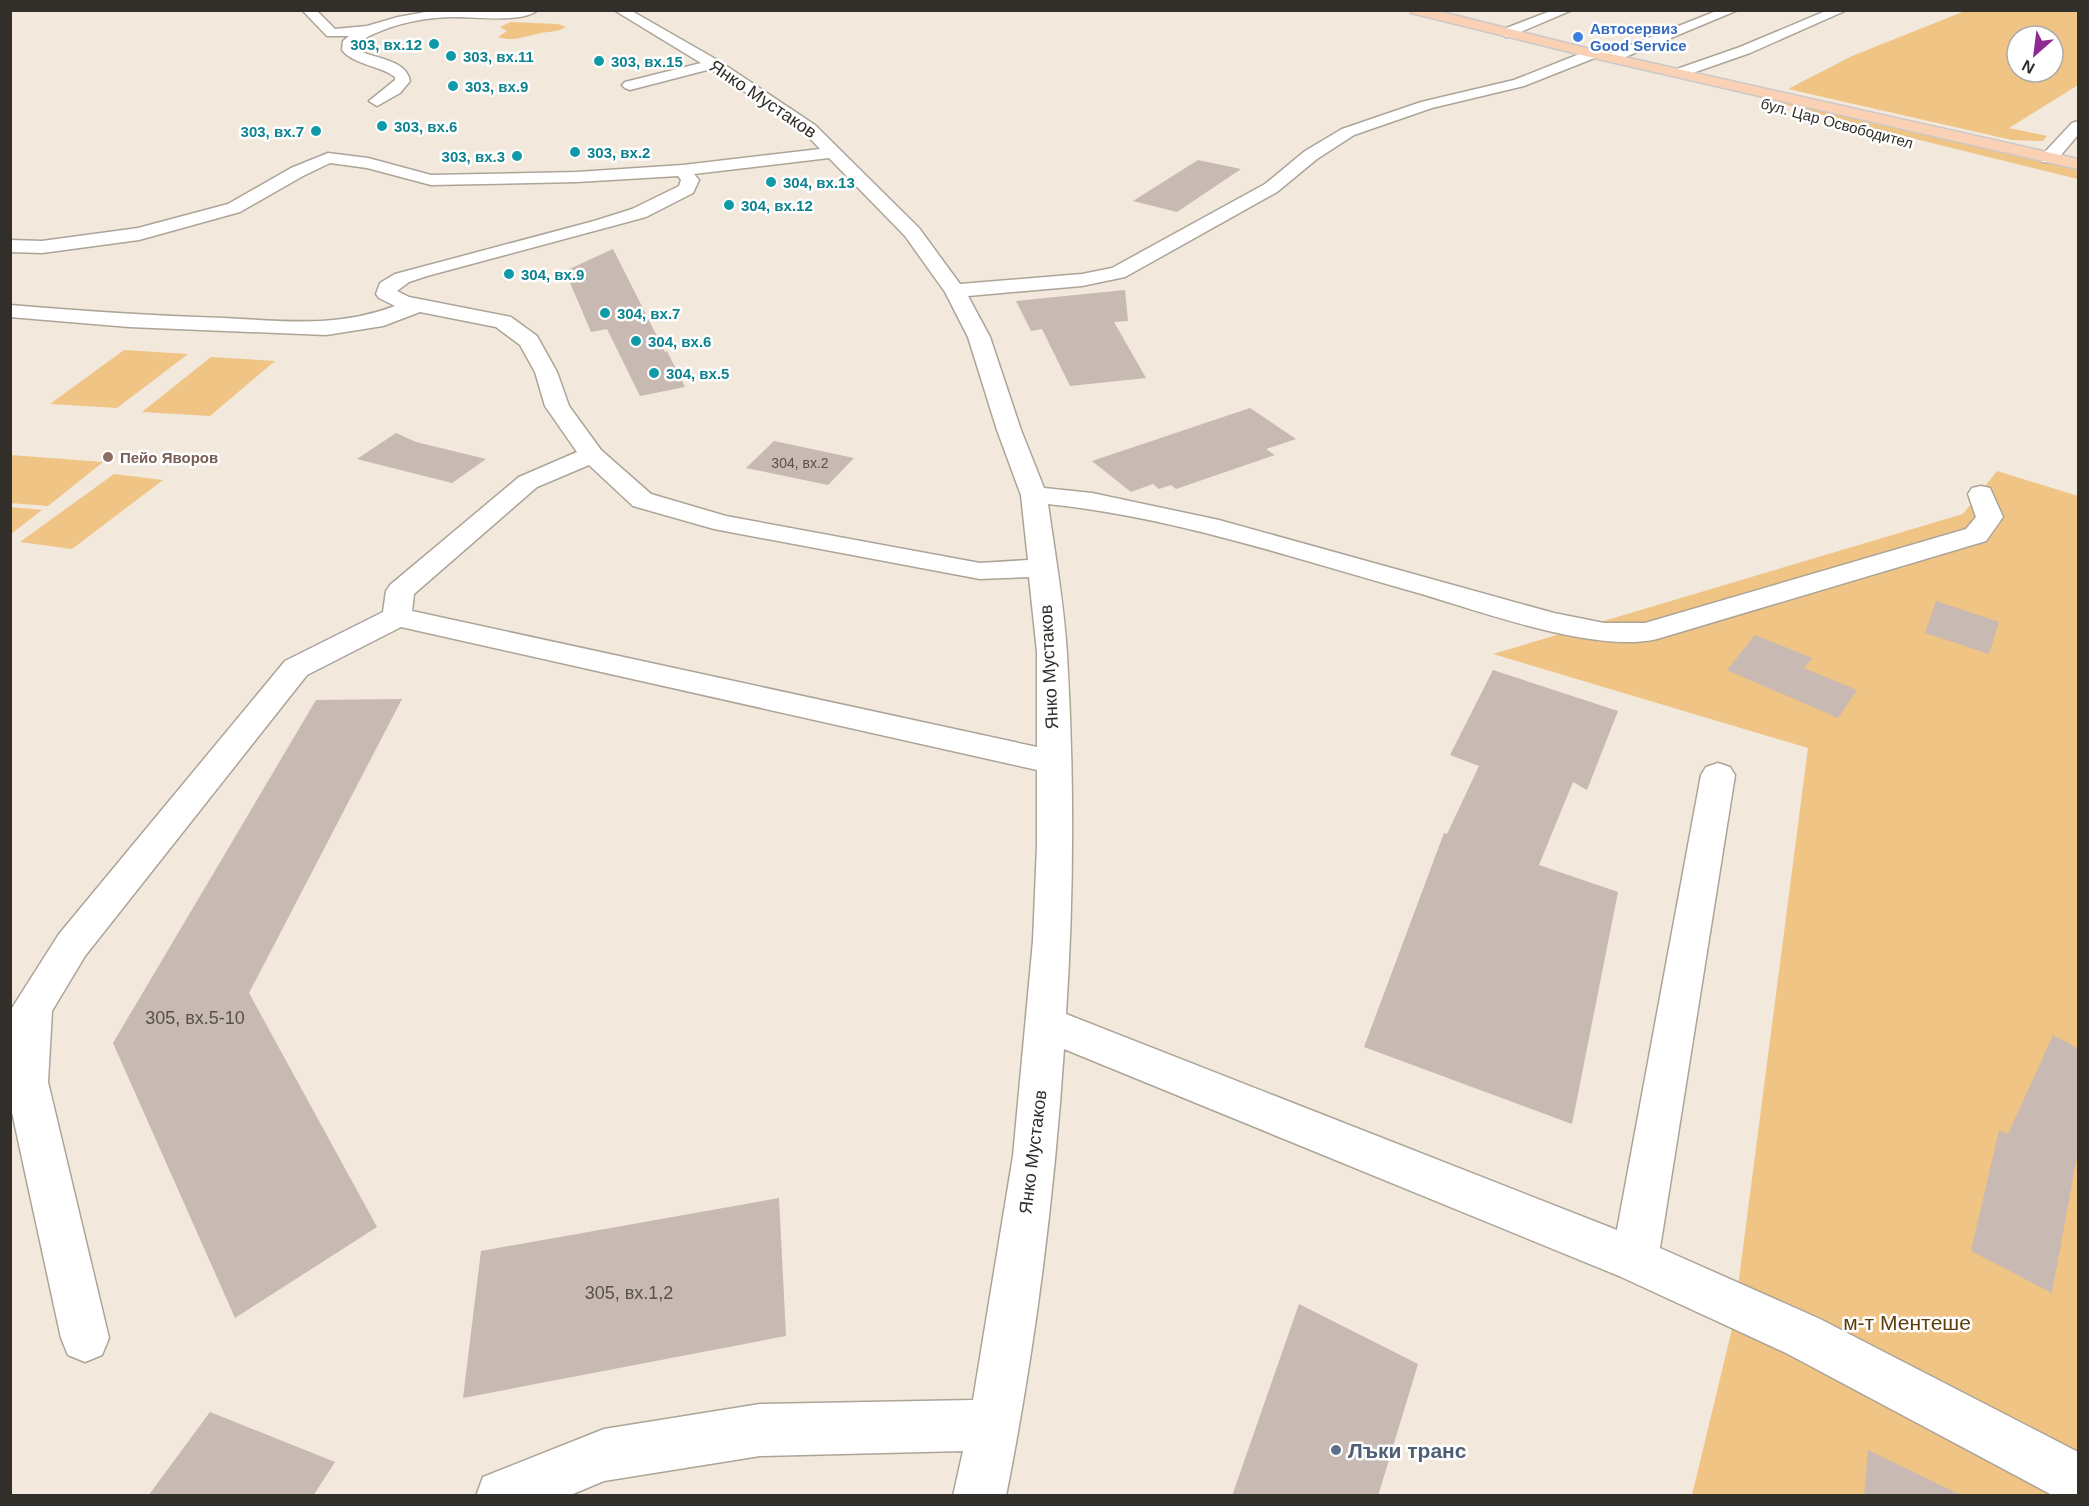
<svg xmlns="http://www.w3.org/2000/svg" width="2089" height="1506" font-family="Helvetica,sans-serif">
<rect width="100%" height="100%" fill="#f2e8dc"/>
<g fill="#efc484" fill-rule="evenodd">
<path d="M1965 11H2078V85L2009 128 2047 136 2043 141 2012 140 1788 89 1852 56ZM2017 36H2053V72H2017Z"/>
<path d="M511 22 558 24 566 27C555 33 548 31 537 34 522 37 513 42 498 37L507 31 500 27Z"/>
<path d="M1701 81 2069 167 2078 170V179L1855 124Z"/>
<path d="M124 350 188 354 117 408 50 404Z"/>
<path d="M211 357 275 361 210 416 142 412Z"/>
<path d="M10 455H11L103 462 48 506 11 503Z"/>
<path d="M1997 471 2078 496V1495H1692L1733 1325 1808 748 1493 654 1963 514Z"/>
<path d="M114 474 163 480 72 549 20 542Z"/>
<path d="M11 507 42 510 11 534Z"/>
</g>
<g fill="#c8b9b2">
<path d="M1198 160 1241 169 1177 212 1133 201Z"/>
<path d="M613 249 665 352 667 351 685 387 640 396 607 329 591 332 565 271Z"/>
<path d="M1125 290 1128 321 1114 322 1146 378 1070 386 1042 329 1031 331 1016 301Z"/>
<path d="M1250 408 1296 439 1266 449 1275 455 1176 489 1171 485 1159 489 1153 484 1131 492 1092 461Z"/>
<path d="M396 433 416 442 486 459 452 483 357 459Z"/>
<path d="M774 441 854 458 828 485 746 468Z"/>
<path d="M1936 601 1999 622 1989 654 1925 633Z"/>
<path d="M1755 635 1812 658 1804 668 1857 690 1838 718 1727 670Z"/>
<path d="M1493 670 1618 711 1587 790 1573 782 1539 865 1618 892 1572 1124 1364 1047 1444 833 1447 834 1479 766 1450 755Z"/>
<path d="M402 699 249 993 377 1227 235 1318 113 1043 316 700Z"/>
<path d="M2053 1035 2079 1049V1145L2052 1293 1971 1251 1999 1130 2008 1134Z"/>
<path d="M779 1198 786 1336 463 1398 481 1251Z"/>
<path d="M1299 1304 1418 1364 1378 1496H1232Z"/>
<path d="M210 1412 335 1462 313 1496H148Z"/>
<path d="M1868 1450 1963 1496H1864Z"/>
</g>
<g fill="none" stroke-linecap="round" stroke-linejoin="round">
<g stroke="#ada498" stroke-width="3">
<g id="minor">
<path d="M302 10H316L335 29 367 26 398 17 437 10H538C521 24 473 16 451 17 418 18 384 26 357 43L356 49C372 59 406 58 410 81L400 93 377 106 369 101 395 80V77C379 65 354 65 342 50L343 41 349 36H327Z"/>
<path d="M614 10H630L719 61 815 125 919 228 960 284 1082 274 1112 268 1265 184 1305 151 1342 129 1421 102 1514 80 1587 51H1597L1599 54 1597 57 1524 86 1432 108 1354 135 1317 159 1277 192 1125 277 1082 286 968 296 990 337 1021 430 1044 488 1092 493 1219 520 1554 613 1604 623H1645L1966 529 1976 517 1968 494 1972 488 1981 486 1990 488 2003 517 1986 541 1657 639C1595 654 1480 611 1418 593 1297 559 1174 517 1048 504 1055 554 1064 604 1067 654 1074 774 1074 894 1066 1014L1617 1230 1701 775 1706 767 1718 763 1730 767 1735 775 1660 1248 1820 1319 2078 1452V1496H2054L1786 1353 1619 1276 1064 1049C1054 1199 1035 1349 1006 1496H953L963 1451 760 1456 604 1481 568 1496H476L483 1477 604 1429 760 1404 973 1400 1013 1156 1033 941 1037 846V770L401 627 307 675 85 956 52 1011 48 1082 109 1338 102 1355 85 1362 68 1355 61 1338 10 1103 12 1008 59 934 285 661 383 612 386 591 390 585 519 477 577 452 545 406 535 372 520 345 496 327 420 312 383 326 326 335 129 327 10 317V305C82 311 153 316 224 318 285 321 337 328 395 306L379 298 376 294 380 283 395 274 594 221 632 209 679 186 681 180 678 176 577 182 431 185 367 168 330 163 303 176 240 212 139 240 42 253 10 252V240L42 241 138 228 228 204 291 168 328 153 368 158 431 175 577 172 683 165 820 149 803 131 711 69 630 90 625 88 622 85 625 82 701 63ZM829 158 905 236 945 292 968 337 997 430 1021 495 1028 560 980 563 726 516 651 494 601 450 569 406 557 372 537 336 511 317 409 297 397 291 409 282 427 276 646 217 693 193 699 180 694 174ZM589 465 633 506 714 529 980 579 1029 577 1037 652V747L412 611 414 594 537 487Z"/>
<path d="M1553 10H1572L1511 36 1506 37 1499 33 1501 30Z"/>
<path d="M1719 10H1738L1618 60H1608L1606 57 1608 54Z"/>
<path d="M1828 10H1847L1750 53 1684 76H1674L1672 73 1674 70 1740 47Z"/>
<path d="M2078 121V135L2055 162H2043L2040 158 2043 154 2072 123Z"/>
</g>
</g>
<g stroke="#cac9c7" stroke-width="3">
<path id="major" d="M1410 10H1434L1598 51 2078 159V169L1598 59 1411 13Z"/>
</g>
<use href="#minor" fill="#fff" fill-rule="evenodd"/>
<use href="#major" fill="#fbd1b6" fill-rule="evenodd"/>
</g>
<circle fill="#3f7fe0" stroke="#fff" stroke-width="2" cx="1578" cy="37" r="6"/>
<g fill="#0f9aa8" stroke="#fff" stroke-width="2">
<circle cx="434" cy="44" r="6"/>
<circle cx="451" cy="56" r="6"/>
<circle cx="599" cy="61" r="6"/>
<circle cx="453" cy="86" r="6"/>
<circle cx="382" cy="126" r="6"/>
<circle cx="316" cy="131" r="6"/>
<circle cx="575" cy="152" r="6"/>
<circle cx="517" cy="156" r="6"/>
<circle cx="771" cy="182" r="6"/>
<circle cx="729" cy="205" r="6"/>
<circle cx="509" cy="274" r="6"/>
<circle cx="605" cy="313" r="6"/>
<circle cx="636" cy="341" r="6"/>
<circle cx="654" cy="373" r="6"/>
</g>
<circle fill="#8d6e63" stroke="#fff" stroke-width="2" cx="108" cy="457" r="6"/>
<circle fill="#5c6f8a" stroke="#fff" stroke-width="2" cx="1336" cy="1450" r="6"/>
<g text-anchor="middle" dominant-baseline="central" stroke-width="5" stroke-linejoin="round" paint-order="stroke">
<g font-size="14" fill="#58514b">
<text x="800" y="463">304, вх.2</text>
</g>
<g font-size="15" font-weight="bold" fill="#366cbe" stroke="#fff" text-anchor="start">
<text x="1590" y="28">Автосервиз<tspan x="1590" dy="17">Good Service</tspan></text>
</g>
<g font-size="15" font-weight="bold" fill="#0d838f" stroke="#fff" text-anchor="start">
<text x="422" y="44" text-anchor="end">303, вх.12</text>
<text x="463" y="56">303, вх.11</text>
<text x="611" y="61">303, вх.15</text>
<text x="465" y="86">303, вх.9</text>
<text x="394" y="126">303, вх.6</text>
<text x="304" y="131" text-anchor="end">303, вх.7</text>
<text x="587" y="152">303, вх.2</text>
<text x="505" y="156" text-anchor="end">303, вх.3</text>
<text x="783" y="182">304, вх.13</text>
<text x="741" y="205">304, вх.12</text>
<text x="521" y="274">304, вх.9</text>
<text x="617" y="313">304, вх.7</text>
<text x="648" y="341">304, вх.6</text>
<text x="666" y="373">304, вх.5</text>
</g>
<g font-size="15" fill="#322e29" stroke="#fff">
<text transform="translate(1837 123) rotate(15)">бул. Цар Освободител</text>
</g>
<g font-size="15" font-weight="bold" fill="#785e54" stroke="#fff" text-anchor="start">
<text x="120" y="457">Пейо Яворов</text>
</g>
<g font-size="18" fill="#322e29" stroke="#fff">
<text transform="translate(763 99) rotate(34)">Янко Мустаков</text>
<text transform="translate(1049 667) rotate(-93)">Янко Мустаков</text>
<text transform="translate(1033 1152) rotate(-83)">Янко Мустаков</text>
</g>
<g font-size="18" fill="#58514b">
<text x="195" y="1018">305, вх.5-10</text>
<text x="629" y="1293">305, вх.1,2</text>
</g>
<g font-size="21" fill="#5b3e09" stroke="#fff">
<text x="1907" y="1322">м-т Ментeше</text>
</g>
<g font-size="21" font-weight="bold" fill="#4e5e75" stroke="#fff" text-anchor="start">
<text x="1348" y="1450">Лъки транс</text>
</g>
</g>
<rect width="2089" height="1506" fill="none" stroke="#322e29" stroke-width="24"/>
<g transform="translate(2035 54) rotate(208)"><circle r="28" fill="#ffffff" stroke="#adaba9" stroke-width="1.5"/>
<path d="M0-4.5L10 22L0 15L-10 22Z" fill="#8e2a91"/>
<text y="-9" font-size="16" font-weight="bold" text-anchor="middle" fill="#322e29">N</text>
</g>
</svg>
